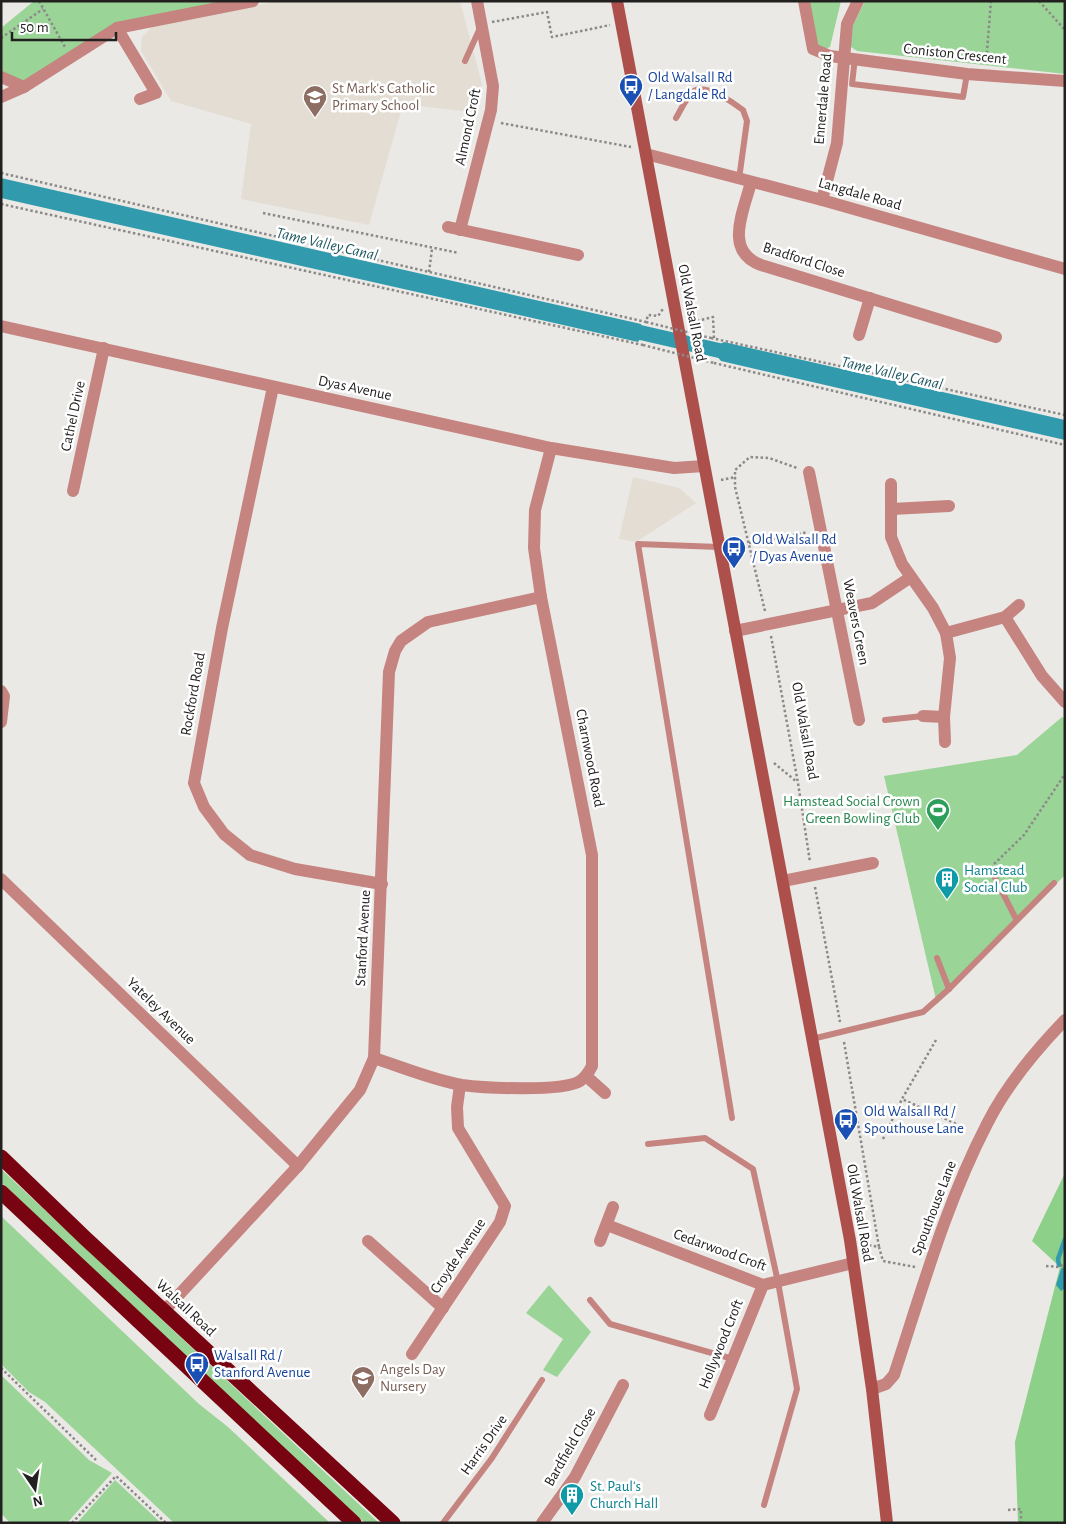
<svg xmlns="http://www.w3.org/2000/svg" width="1066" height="1524" font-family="'Alegreya Sans',sans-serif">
<rect width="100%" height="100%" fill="#ebe9e6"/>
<g fill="#e3ddd3">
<path d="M278 1H460L482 84 469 112 403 104 369 225 241 199 251 124 171 101 141 51 142 37 152 27Z"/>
<path d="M633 477 679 488 696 503 636 542 619 539Z"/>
</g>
<g fill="#9ad497">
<path d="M34 1H231L116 23 22 82 1 71V28Z"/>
<path d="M809 1H841L830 47 825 49 818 46Z"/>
<path d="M865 1H1065V74L857 51 851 47V29Z"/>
<path d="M1062 717 1065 719V875L937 1004 884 776 1017 755Z"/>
<path d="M1 1169 379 1523H365L309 1472 1 1182Z"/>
<path d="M1 1216 199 1404 228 1427 330 1523H174L45 1402 29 1392 1 1364Z"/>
<path d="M549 1285 591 1332 557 1377 543 1370 563 1339 526 1313Z"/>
<path d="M1 1375 89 1460 112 1473 67 1523H10L1 1513Z"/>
<path d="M115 1480 161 1523H77Z"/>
</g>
<path fill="#8cd089" d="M1065 1173V1523H1018L1015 1442 1060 1267 1032 1241Z"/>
<g fill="#319bad">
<path d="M1 178 641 324 644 334 638 342 1 198Z"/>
<path d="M724 342 1065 420V440L721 361 711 349Z"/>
<path d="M1065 1266V1288L1061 1291 1056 1285 1061 1269Z"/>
</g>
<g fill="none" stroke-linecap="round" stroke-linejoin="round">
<path stroke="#319bad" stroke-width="4.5" d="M1059 1265 1058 1259 1065 1239"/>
<path stroke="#319bad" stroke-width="15" d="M625 329 730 353"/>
<g stroke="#8c8a88" stroke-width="2.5" stroke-dasharray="2.5 2.5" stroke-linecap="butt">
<path d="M39 1 65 47"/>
<path d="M1039 1 1065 30"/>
<path d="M492 22 547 12 552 37 610 25"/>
<path d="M1 38 43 9"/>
<path d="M986 63 991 1"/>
<path d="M501 123 631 147"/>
<path d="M1 173 646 322 648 315 658 316 663 309"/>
<path d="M1 204 643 345"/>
<path d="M263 213 459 253"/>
<path d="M429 272 432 249"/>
<path d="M697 321 713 317 714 338"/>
<path d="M711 338 1065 415"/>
<path d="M714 363 1065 445"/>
<path d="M721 480 736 477"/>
<path d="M749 543 808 532"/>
<path d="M765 611 735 487V470L750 457 769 458 797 468"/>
<path d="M771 636 798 783 810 862"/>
<path d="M774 763 797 782"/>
<path d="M994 864 1024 835 1065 774"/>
<path d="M815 887 840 1022"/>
<path d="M936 1040 902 1099 963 1127"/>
<path d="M844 1042 879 1247"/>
<path d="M883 1139 902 1099"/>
<path d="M864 1244 879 1247 883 1261 915 1267"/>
<path d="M1046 1266 1060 1267 1065 1263"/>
<path d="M1 1368 96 1460"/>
<path d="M1008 1510 1021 1509V1523"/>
<path d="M72 1523 116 1476 166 1523"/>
</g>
<g stroke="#c5847f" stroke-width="6">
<path d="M855 58 852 84 963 97 967 74"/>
<path d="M465 61 480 28"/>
<path d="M676 118C681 110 686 97 694 91 705 83 734 103 743 110L747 121 739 179"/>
<path d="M719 547 638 544 732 1118"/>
<path d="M885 720 923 716"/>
<path d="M993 874 1016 919"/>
<path d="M937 958 949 989"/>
<path d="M812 1039 923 1012 949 989 1054 883"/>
<path d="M648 1144 705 1138 753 1169 778 1282 797 1389 764 1505"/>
<path d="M590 1300 610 1324 733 1359"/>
<path d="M443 1523 492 1458 542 1380"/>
</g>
<g stroke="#c5847f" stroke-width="12">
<path d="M804 1 813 49 830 56 967 74 1065 81"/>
<path d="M117 28 156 93 140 99"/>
<path d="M1 77 24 87"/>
<path d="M1 97 24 87 117 28 253 1"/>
<path d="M646 154 822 200 1065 269"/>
<path d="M751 182C744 211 723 251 761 265L996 337"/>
<path d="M822 200 837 143 847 24 858 1"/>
<path d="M448 227 578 255"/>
<path d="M460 230 491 110 493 86 477 1"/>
<path d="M1 326 551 448 674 468 704 466"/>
<path d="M859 335 870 298"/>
<path d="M273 387 222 628 194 783 204 807 224 834 250 855 295 869 382 884"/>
<path d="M809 472 859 720"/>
<path d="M891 484V537L902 564 933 608 946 633 950 658 944 717 945 742"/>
<path d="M73 491 104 348"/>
<path d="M892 509 949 506"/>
<path d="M1005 617 1042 676 1065 702"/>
<path d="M735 631 872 603 911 577"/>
<path d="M946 633 1005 617 1019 605"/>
<path d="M1 691 4 696 1 722"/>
<path d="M923 716 944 717"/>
<path d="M1 879 298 1166"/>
<path d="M783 881 873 863"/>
<path d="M374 1058C402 1067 433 1080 462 1085 484 1088 563 1092 580 1081 586 1077 589 1072 592 1066V855L541 597 534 548 535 510 551 448"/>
<path d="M586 1076 605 1093"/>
<path d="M607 1225 763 1285 853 1263"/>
<path d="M368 1241 443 1308"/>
<path d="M600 1241 613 1207"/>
<path d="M164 1311 298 1166 360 1090 374 1058 389 672 395 651 401 641 428 622 541 597"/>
<path d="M412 1354 500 1222 505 1206 458 1128 457 1107 460 1085"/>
<path d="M872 1389 886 1384 894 1375C922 1290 946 1203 987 1124 1005 1088 1037 1049 1065 1020"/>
<path d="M710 1415 763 1285"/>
<path d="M542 1523 575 1477 623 1385"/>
</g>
<path stroke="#ad504c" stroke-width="12" d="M617 1 850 1240 872 1389 887 1523"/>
<g stroke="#790411" stroke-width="15">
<path d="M1 1157 85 1238 393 1523"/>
<path d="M1 1192 354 1523"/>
</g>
<g stroke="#8c8a88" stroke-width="2.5" stroke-dasharray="2.5 2.5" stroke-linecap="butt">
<path d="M646 322 711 338"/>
<path d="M643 345 714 363"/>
</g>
</g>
<defs>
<g id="bus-pin" transform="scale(1.25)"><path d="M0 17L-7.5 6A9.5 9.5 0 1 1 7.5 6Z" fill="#1a4fb4" stroke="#fff"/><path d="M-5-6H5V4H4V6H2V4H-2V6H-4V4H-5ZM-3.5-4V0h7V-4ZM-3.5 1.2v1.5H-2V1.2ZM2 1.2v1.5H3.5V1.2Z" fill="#fff"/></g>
<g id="school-pin" transform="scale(1.25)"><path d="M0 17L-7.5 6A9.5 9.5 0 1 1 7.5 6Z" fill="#8d6e63" stroke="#fff"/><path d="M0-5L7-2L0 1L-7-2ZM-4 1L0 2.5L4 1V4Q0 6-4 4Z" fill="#fff"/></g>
<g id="stadium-pin" transform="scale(1.25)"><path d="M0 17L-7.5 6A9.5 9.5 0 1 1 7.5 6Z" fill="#2e9e5b" stroke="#fff"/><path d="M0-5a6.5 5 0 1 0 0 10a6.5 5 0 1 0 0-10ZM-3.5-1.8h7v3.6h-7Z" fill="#fff"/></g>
<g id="building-pin" transform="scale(1.25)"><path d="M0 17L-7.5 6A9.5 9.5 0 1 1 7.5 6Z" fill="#0f9aa8" stroke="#fff"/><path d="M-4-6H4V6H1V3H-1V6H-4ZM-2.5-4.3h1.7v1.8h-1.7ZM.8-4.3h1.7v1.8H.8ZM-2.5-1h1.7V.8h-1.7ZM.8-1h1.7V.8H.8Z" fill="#fff"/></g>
</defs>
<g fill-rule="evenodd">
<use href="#bus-pin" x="631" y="86"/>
<use href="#school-pin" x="315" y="97"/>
<use href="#bus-pin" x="734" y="548"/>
<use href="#stadium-pin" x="938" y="810"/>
<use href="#building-pin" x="947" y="879"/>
<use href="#bus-pin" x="846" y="1120"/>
<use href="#bus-pin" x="197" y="1364"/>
<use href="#school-pin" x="363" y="1378"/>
<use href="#building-pin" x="572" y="1495"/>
</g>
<g text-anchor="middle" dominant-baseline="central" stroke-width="5" stroke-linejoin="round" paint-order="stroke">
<g font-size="15" fill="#222120" stroke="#fff">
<text transform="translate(955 54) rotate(6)">Coniston Crescent</text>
<text transform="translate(823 99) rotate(-85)">Ennerdale Road</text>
<text transform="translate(468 127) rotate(-78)">Almond Croft</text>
<text transform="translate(860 194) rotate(16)">Langdale Road</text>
<text transform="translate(804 260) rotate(18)">Bradford Close</text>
<text transform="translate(692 313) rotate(79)">Old Walsall Road</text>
<text transform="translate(355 388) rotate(12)">Dyas Avenue</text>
<text transform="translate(73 416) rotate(-78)">Cathel Drive</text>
<text transform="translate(856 622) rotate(79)">Weavers Green</text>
<text transform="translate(193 694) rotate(-80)">Rockford Road</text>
<text transform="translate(805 731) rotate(80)">Old Walsall Road</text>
<text transform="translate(590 758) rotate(79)">Charnwood Road</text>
<text transform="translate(363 938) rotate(-87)">Stanford Avenue</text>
<text transform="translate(161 1011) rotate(44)">Yateley Avenue</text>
<text transform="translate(934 1208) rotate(-69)">Spouthouse Lane</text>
<text transform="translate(860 1213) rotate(80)">Old Walsall Road</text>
<text transform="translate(720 1250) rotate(20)">Cedarwood Croft</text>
<text transform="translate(458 1256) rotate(-56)">Croyde Avenue</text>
<text transform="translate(186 1308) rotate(43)">Walsall Road</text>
<text transform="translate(721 1344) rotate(-68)">Hollywood Croft</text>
<text transform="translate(484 1445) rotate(-55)">Harris Drive</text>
<text transform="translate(570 1447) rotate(-60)">Bardfield Close</text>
</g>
<g font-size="15" fill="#164399" stroke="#fff" text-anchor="start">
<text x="648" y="77">Old Walsall Rd<tspan x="648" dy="17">/ Langdale Rd</tspan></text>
<text x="752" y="539">Old Walsall Rd<tspan x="752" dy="17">/ Dyas Avenue</tspan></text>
<text x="864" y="1111">Old Walsall Rd /<tspan x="864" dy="17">Spouthouse Lane</tspan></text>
<text x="214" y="1355">Walsall Rd /<tspan x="214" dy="17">Stanford Avenue</tspan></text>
</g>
<g font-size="15" fill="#785e54" stroke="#fff" text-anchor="start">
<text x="332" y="88">St Mark's Catholic<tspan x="332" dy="17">Primary School</tspan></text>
<text x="380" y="1369">Angels Day<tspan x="380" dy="17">Nursery</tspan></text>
</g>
<g font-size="15" fill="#27864d" stroke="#fff" text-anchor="end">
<text x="920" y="801">Hamstead Social Crown<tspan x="920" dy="17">Green Bowling Club</tspan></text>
</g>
<g font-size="15" fill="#0d838f" stroke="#fff" text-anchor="start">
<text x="964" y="870">Hamstead<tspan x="964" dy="17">Social Club</tspan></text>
<text x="590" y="1486">St. Paul's<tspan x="590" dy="17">Church Hall</tspan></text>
</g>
<g font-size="16" font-style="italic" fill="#1e5761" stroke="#fff">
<text transform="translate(327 244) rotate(13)">Tame Valley Canal</text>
<text transform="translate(892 373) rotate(13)">Tame Valley Canal</text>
</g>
</g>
<rect width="1066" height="1524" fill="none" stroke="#222120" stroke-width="5"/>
<g transform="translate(35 1489) rotate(167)" stroke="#ffffff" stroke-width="4" paint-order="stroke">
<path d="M0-4L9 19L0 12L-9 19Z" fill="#222120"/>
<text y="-8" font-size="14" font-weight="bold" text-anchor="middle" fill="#222120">N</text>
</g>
<path d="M12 32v8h104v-8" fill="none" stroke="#222120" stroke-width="2.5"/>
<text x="20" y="32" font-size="15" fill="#222120" stroke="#ffffff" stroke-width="4" paint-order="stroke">50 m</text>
</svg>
